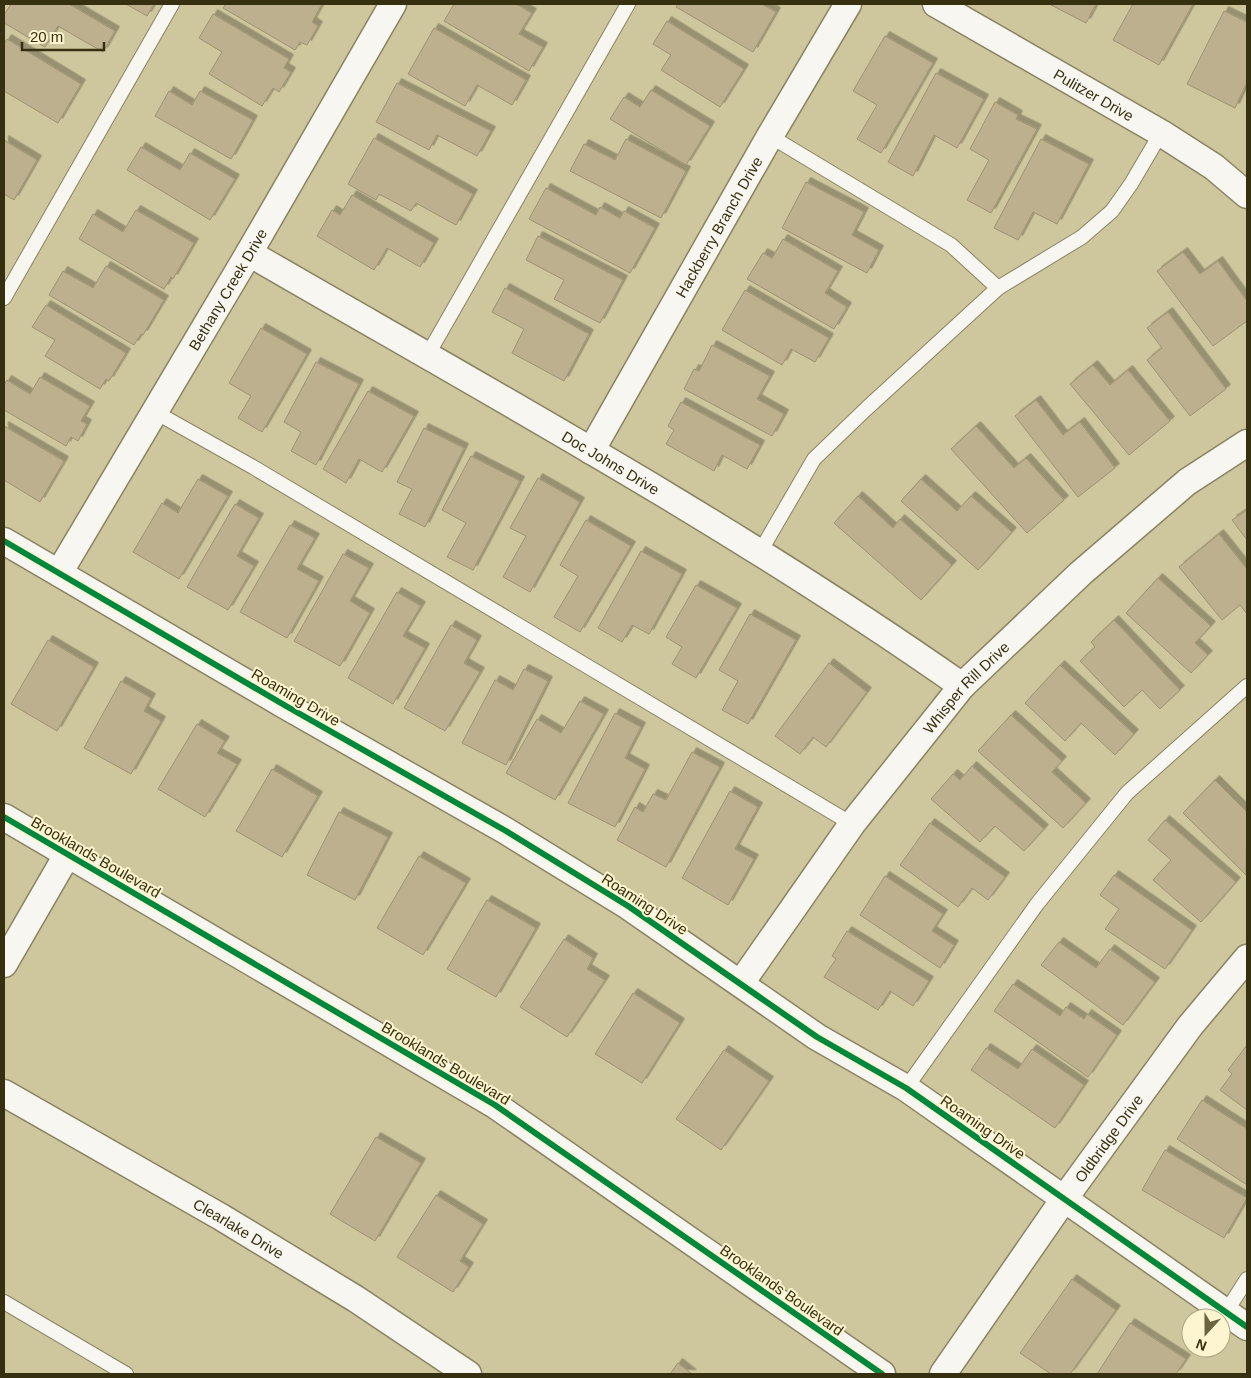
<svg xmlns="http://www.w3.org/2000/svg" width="1251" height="1378" font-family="Arial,sans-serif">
<defs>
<filter id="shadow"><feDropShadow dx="4.5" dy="-4.5" stdDeviation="0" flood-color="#0004"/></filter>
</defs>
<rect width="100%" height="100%" fill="#cec69c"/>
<g fill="#bcb08e" stroke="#9e9272" filter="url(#shadow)">
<path d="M11 4H69L115 31 103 52 58 26 45 47 4 23V15Z"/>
<path d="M126 4H154L147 16Z"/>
<path d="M226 4H322L312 22 318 26 307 45 300 42 295 50 223 8Z"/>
<path d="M454 4H516L532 13 519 34 543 47 529 71 444 21Z"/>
<path d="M678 4H762L776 12 753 52 676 7Z"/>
<path d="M1049 4H1096L1086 23Z"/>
<path d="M1133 4H1193L1159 65 1113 40Z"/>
<path d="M1224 11 1247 22V82L1235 108 1187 84Z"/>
<path d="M213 14 289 59 284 68 291 72 279 92 273 88 262 106 209 74 222 52 199 38Z"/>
<path d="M667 21 744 69 720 107 661 70 671 55 653 44Z"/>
<path d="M434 28 526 80 512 105 477 85 465 106 408 74Z"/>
<path d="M885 36 933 63 881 153 857 139 877 105 853 91Z"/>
<path d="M7 39 81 84 58 123 4 91V44Z"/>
<path d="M936 73 984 99 957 148 934 135 913 176 888 162Z"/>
<path d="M397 83 491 131 477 156 437 135 429 150 376 122Z"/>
<path d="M651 90 710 126 686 165 610 119 624 97 640 107Z"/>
<path d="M169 91 192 105 200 91 253 120 231 159 155 116Z"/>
<path d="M995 102 1018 115 1016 119 1037 129 991 213 967 200 989 160 970 149Z"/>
<path d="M374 138 473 194 456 225 416 203 411 211 379 194 376 200 348 184Z"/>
<path d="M626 139 686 171 661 218 570 171 584 144 615 160Z"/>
<path d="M1041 139 1089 164 1057 224 1033 212 1018 240 994 228Z"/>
<path d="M4 140 37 160 14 200 4 194Z"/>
<path d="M141 147 180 170 190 153 235 179 210 220 127 170Z"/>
<path d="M806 182 864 212 852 235 879 250 867 273 782 228Z"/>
<path d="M546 188 596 215 600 207 620 218 624 211 655 228 630 273 529 219Z"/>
<path d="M352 195 434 243 420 267 387 248 374 270 317 236 332 210 340 215Z"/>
<path d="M136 210 194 243 173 279 171 277 164 289 79 239 93 214 123 232Z"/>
<path d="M538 236 623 280 600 323 554 299 564 280 526 260Z"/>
<path d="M783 239 838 271 825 293 847 307 834 329 747 279 763 253 772 258Z"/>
<path d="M1183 252 1200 274 1218 261 1247 301V321L1213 346 1157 271Z"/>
<path d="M106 266 164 300 143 335 141 334 134 345 49 295 63 271 93 288Z"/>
<path d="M505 288 589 334 564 381 512 353 524 329 492 312Z"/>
<path d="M745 290 829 338 815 362 791 349 782 365 722 330Z"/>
<path d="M46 305 126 353 109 381 106 379 100 389 45 356 55 340 32 327Z"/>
<path d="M1168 312 1226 389 1190 416 1147 360 1162 348 1147 328Z"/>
<path d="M261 328 307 354 262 432 238 418 251 396 229 383Z"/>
<path d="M712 345 770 376 757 399 784 414 772 436 684 389 694 369 699 371Z"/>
<path d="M316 362 359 384 316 465 291 451 301 432 284 422Z"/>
<path d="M1093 365 1110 385 1128 370 1170 421 1129 455 1070 384Z"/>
<path d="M40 377 90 406 81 421 87 424 78 441 71 437 66 446 4 410V385L7 380 30 394Z"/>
<path d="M368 391 414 416 382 472 359 459 346 483 323 469Z"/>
<path d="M1036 400 1063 435 1080 422 1115 468 1078 497 1015 416Z"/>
<path d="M681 402 760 445 747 469 722 455 714 471 666 444 674 430 668 426Z"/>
<path d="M4 426 64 461 40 502 4 480Z"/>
<path d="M976 426 1014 468 1026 458 1064 500 1027 533 951 449Z"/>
<path d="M424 428 464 448 425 527 399 514 412 489 397 482Z"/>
<path d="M471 456 520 481 473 570 447 557 466 523 442 510Z"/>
<path d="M538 478 580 502 530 592 503 577 526 536 510 528Z"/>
<path d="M198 479 228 496 179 579 133 552 162 503 178 513Z"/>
<path d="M921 479 957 511 971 496 1012 532 978 570 901 501Z"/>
<path d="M858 496 893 528 900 519 952 565 921 600 834 523Z"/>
<path d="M235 504 259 518 237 556 254 566 228 610 187 587Z"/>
<path d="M1247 510V540L1232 520Z"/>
<path d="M586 520 631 546 580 632 554 617 578 576 560 565Z"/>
<path d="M290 525 315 538 297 569 319 581 287 638 240 612Z"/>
<path d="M1219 534 1247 569V614L1240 605 1222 620 1179 567Z"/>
<path d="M641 551 682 574 649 634 632 625 622 642 598 628Z"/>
<path d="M343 554 369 568 350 601 370 613 340 666 294 641Z"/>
<path d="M1158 578 1211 626 1195 643 1208 655 1191 673 1126 613Z"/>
<path d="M696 585 737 608 696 678 672 664 682 647 666 637Z"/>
<path d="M397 592 421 606 403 636 425 648 393 704 348 678Z"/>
<path d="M750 614 796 640 748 724 722 710 738 681 719 670Z"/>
<path d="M1114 620 1180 690 1160 709 1142 690 1124 707 1080 661 1095 647 1091 642Z"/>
<path d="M451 625 477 640 464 663 480 672 445 731 404 708Z"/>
<path d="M48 640 94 667 57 731 11 704Z"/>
<path d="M829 663 867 692 826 747 813 737 800 754 775 736Z"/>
<path d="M1060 665 1134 734 1115 755 1081 723 1065 741 1025 703Z"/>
<path d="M524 669 548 681 506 765 462 743 495 680 513 690Z"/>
<path d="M121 681 151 698 144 711 161 721 131 774 84 748Z"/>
<path d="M580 701 604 714 555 800 506 773 537 719 561 733Z"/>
<path d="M615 713 641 727 625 758 645 769 615 827 568 803Z"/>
<path d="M1011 715 1062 761 1052 772 1086 803 1063 828 978 751Z"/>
<path d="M197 724 225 741 217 753 237 764 205 817 158 789Z"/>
<path d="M692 752 720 767 666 867 617 840 635 807 643 812 653 794 666 800Z"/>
<path d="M972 766 1044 829 1024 851 995 826 980 842 931 799 953 774 960 780Z"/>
<path d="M272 769 318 796 282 857 236 831Z"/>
<path d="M1215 780 1247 812 1246 875 1183 813Z"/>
<path d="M730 791 758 807 735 849 754 859 728 905 682 878Z"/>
<path d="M339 812 388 837 355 900 307 875Z"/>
<path d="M1165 820 1236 882 1201 922 1153 880 1171 860 1148 840Z"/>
<path d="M930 823 1005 877 988 900 972 888 958 907 900 865Z"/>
<path d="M419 856 466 883 423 955 377 928Z"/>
<path d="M1114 875 1192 930 1165 969 1105 929 1119 909 1100 895Z"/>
<path d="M885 876 943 914 932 931 954 945 940 968 860 915Z"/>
<path d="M487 900 536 928 496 997 447 969Z"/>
<path d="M847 931 929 981 913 1006 890 991 878 1010 824 977 836 959 832 956Z"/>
<path d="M564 939 593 958 587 969 605 980 567 1037 520 1007Z"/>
<path d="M1059 942 1096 968 1110 949 1155 982 1123 1025 1041 965Z"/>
<path d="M1013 984 1060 1016 1066 1007 1084 1019 1087 1014 1117 1035 1088 1077 994 1011Z"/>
<path d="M633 993 680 1023 642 1083 595 1054Z"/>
<path d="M1247 1045V1110L1220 1090 1232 1074 1228 1070Z"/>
<path d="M986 1048 1018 1069 1032 1049 1084 1085 1055 1128 971 1070Z"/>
<path d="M724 1050 769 1081 721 1150 676 1119Z"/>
<path d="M1202 1100 1247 1129V1185L1177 1139Z"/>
<path d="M376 1137 421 1163 375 1241 330 1214Z"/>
<path d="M1165 1150 1247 1198 1224 1238 1142 1190Z"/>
<path d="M436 1195 483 1224 460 1261 469 1267 453 1292 397 1257Z"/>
<path d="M1072 1279 1116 1310 1070 1374H1051L1020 1353Z"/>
<path d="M1130 1323 1186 1359 1176 1374H1097Z"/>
<path d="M678 1363 692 1374H670Z"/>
</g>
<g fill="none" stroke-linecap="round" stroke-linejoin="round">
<g stroke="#898364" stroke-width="16">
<g id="lane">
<path d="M770 136 951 245 998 288"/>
<path d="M4 298 172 4"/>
<path d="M427 356 628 4"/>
<path d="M155 412 253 467 852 824"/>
<path d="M760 552 814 459 866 409 998 288 1082 237 1112 211 1131 184 1161 133"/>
<path d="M906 1088 1037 904 1127 793 1247 686"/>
<path d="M4 1302 126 1374"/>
<path d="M1226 1312 1247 1279"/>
</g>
</g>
<g stroke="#898364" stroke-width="29">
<g id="street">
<path id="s1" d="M936 4 1161 133 1214 167 1247 195"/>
<path id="s2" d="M249 253C489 392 734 526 962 686"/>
<path id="s3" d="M591 451 770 136 848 4"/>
<path d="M4 541 286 706 506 831 628 906 817 1037 906 1088 1247 1327"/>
<path id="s4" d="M59 573 249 253 393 4"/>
<path d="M4 817 495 1105 882 1374"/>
<path d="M4 964 67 855"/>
<path id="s5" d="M741 983 852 824 962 686 1081 573 1187 482 1247 443"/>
<path id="s6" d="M4 1093 221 1217 356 1299 468 1374"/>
<path id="s7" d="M943 1374 1064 1199 1190 1026 1247 958"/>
</g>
</g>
<use href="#lane" stroke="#f8f6f0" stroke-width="14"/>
<use href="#street" stroke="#f8f6f0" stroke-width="26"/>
<g stroke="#fcf5cf" stroke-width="9">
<g id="cycleway">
<path d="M4 541 286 706 506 831 628 906 817 1037 906 1088 1247 1327"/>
<path d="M4 817 495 1105 882 1374"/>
</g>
</g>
<use href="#cycleway" stroke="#00873e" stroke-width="6"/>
</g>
<g text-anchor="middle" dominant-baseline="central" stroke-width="4" stroke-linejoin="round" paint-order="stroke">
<g font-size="15" fill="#373010" stroke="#fcf5cf">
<text stroke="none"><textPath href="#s1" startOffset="182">Pulitzer Drive</textPath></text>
<text stroke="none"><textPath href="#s3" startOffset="258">Hackberry Branch Drive</textPath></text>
<text stroke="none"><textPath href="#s4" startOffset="330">Bethany Creek Drive</textPath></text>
<text stroke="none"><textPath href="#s2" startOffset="418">Doc Johns Drive</textPath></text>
<text stroke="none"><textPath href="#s5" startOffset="372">Whisper Rill Drive</textPath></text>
<text transform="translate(296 697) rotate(30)">Roaming Drive</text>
<text transform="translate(96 857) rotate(30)">Brooklands Boulevard</text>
<text transform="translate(645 904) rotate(33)">Roaming Drive</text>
<text transform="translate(446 1063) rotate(31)">Brooklands Boulevard</text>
<text transform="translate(983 1127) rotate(35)">Roaming Drive</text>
<text stroke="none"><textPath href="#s7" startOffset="288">Oldbridge Drive</textPath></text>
<text stroke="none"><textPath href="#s6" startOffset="271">Clearlake Drive</textPath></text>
<text transform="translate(782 1290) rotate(35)">Brooklands Boulevard</text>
</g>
</g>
<rect width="1251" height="1378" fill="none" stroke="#373010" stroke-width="10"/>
<g transform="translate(1206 1333) rotate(201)"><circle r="24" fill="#fcf5cf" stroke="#ada683"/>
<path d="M0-4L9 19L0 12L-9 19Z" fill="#6c6441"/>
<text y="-8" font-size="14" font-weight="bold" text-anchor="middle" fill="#373010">N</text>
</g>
<path d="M22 42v8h82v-8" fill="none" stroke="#373010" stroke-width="2.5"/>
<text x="30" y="42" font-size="15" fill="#373010" stroke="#fcf5cf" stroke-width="4" paint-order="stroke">20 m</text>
</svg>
